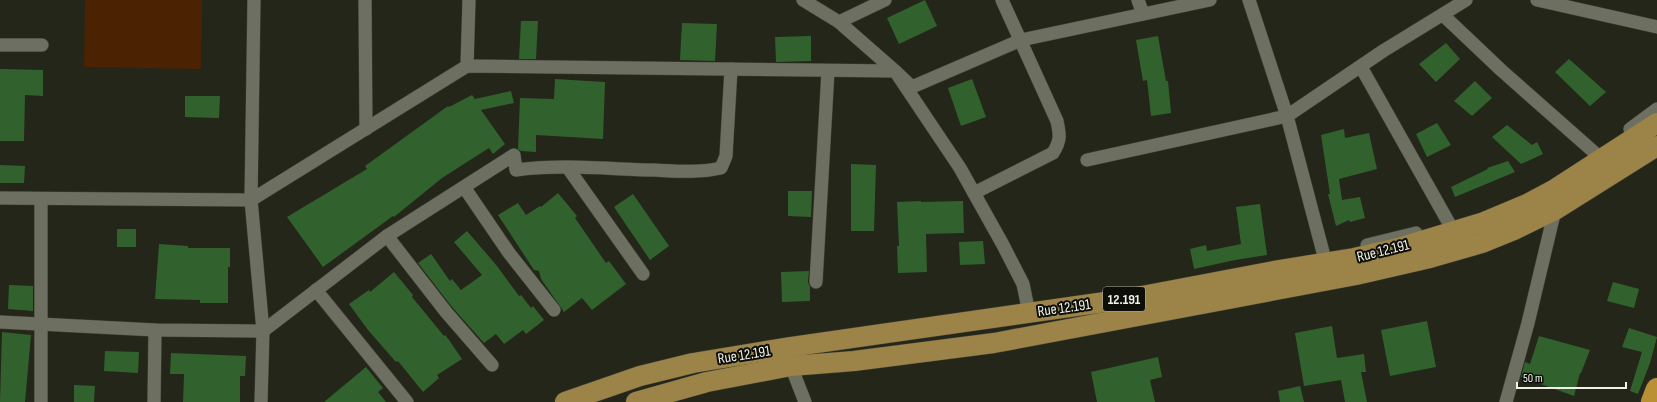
<svg xmlns="http://www.w3.org/2000/svg" width="1657" height="402" font-family="'Sofia Sans Condensed',sans-serif">
<rect width="100%" height="100%" fill="#242619"/>
<path fill="#4b2202" d="M85 0H202L201 69 84 67Z"/>
<g fill="#31622d">
<path d="M925 0 937 26 899 44 887 18Z"/>
<path d="M521 21H538L536 59H519Z"/>
<path d="M682 23 717 24 715 61 680 60Z"/>
<path d="M811 36V61L776 62 775 37Z"/>
<path d="M1158 36 1166 81H1168L1171 113 1151 116 1147 80 1143 81 1136 40Z"/>
<path d="M1446 43 1460 59 1436 82 1419 64Z"/>
<path d="M1569 59 1606 92 1590 106 1555 72Z"/>
<path d="M0 69 43 70V96L25 95 24 141H0Z"/>
<path d="M555 79 605 82 603 139 536 135V152L521 151 518 149 520 98 554 99Z"/>
<path d="M972 79 986 117 961 126 948 88Z"/>
<path d="M1475 81 1492 98 1472 116 1454 101Z"/>
<path d="M511 91 514 103 481 110 505 144 493 154 489 148 442 178 394 217 393 216 323 267 287 217 367 169 365 166 448 106 449 107 472 95 475 99Z"/>
<path d="M185 96H220L219 118 185 117Z"/>
<path d="M1437 123 1451 145 1427 157 1416 134Z"/>
<path d="M1507 125 1532 145 1537 142 1543 154 1521 164 1492 137Z"/>
<path d="M1344 129 1345 138 1369 133 1377 169 1339 179 1342 200 1360 197 1365 218 1350 222 1349 220 1336 226 1328 194H1330L1321 135Z"/>
<path d="M1508 161 1515 172 1455 197 1451 187 1488 169 1487 168Z"/>
<path d="M851 164 876 165 874 231H851Z"/>
<path d="M0 165 25 166 24 183H0Z"/>
<path d="M788 191H812L811 217 788 216Z"/>
<path d="M558 193 577 216 575 218 606 263 609 261 626 284 592 310 582 298 564 312 541 279 539 271 534 270 498 215 518 203 526 215 540 206 541 207Z"/>
<path d="M633 194 669 246 650 260 614 207Z"/>
<path d="M921 201V202L963 201 964 233 926 234 927 272 898 273 897 246H899L897 202Z"/>
<path d="M1260 204 1267 255 1235 260 1194 269 1190 249 1206 245 1207 251 1241 244 1236 207Z"/>
<rect x="117" y="229" width="19" height="18"/>
<path d="M467 231 497 266 519 296 521 295 531 308 533 306 544 320 526 334 523 330 504 344 496 334 484 343 452 307 418 263 431 254 450 281 452 279 461 290 482 275 454 242Z"/>
<path d="M983 241 985 264 960 265 959 242Z"/>
<path d="M159 244 188 246V248H230V267H228V303H200V300L155 299Z"/>
<path d="M809 271 808 282 810 287V301L782 302 781 272Z"/>
<path d="M394 272 413 295 412 297 444 336 445 335 449 340 462 359 437 375 439 378 423 392 398 361 396 362 368 330 349 304 369 290 370 292Z"/>
<path d="M1613 282 1639 289 1634 308 1607 301Z"/>
<path d="M9 285 33 286V311L8 309Z"/>
<path d="M1427 321 1436 367 1390 376 1381 330Z"/>
<path d="M1332 326 1337 358 1364 354 1366 372H1361L1367 402H1345L1341 380 1304 386 1295 333Z"/>
<path d="M1629 328 1657 337 1650 363 1638 394 1630 391 1642 352 1622 347Z"/>
<path d="M2 332 31 335 25 402H0Z"/>
<path d="M1539 336 1590 350 1581 373H1580L1574 396 1521 377 1525 362 1530 364Z"/>
<path d="M105 351 139 352 138 373 104 371Z"/>
<path d="M171 353 246 356 245 376H240V402H183L184 374H170Z"/>
<path d="M1158 357 1162 377 1150 380 1155 402H1097L1091 372Z"/>
<path d="M366 367 383 388 378 392 386 402H324Z"/>
<path d="M74 385 95 386 94 402H74Z"/>
<path d="M1300 386 1304 402H1280L1278 391Z"/>
</g>
<g fill="none" stroke-linecap="round" stroke-linejoin="round">
<g stroke="#404137" stroke-width="14">
<g id="street">
<path d="M254 0 251 200 263 331 261 402"/>
<path d="M365 0 366 129"/>
<path d="M803 0 839 22 895 71 960 168 1003 245 1023 284 1029 313"/>
<path d="M1138 0 1143 14"/>
<path d="M1249 0 1287 116 1324 256"/>
<path d="M1537 0 1657 27"/>
<path d="M1443 15 1501 70 1595 153"/>
<path d="M839 22 885 0"/>
<path d="M0 45H42"/>
<path d="M467 66 469 0"/>
<path d="M1361 67 1450 225"/>
<path d="M1630 129 1657 109"/>
<path d="M1087 160 1287 116 1383 51 1466 0"/>
<path d="M568 168 643 274"/>
<path d="M464 187 509 253 554 310"/>
<path d="M974 193 1053 153C1061 140 1060 135 1057 121L1002 0"/>
<path d="M0 198 251 200 467 66 895 71 912 87 1021 40 1210 0"/>
<path d="M387 236 446 312 492 365"/>
<path d="M1367 245 1416 233"/>
<path d="M816 282 828 71"/>
<path d="M316 290 407 402"/>
<path d="M0 322 155 330 263 331 387 236 514 155 516 170C561 164 608 169 654 170 676 171 699 173 721 168L726 156 731 69"/>
<path d="M791 366 805 402"/>
<path d="M41 402V199"/>
<path d="M154 402 155 330"/>
<path d="M1506 402 1528 323 1555 210"/>
</g>
</g>
<g stroke="#404137" stroke-width="21">
<g id="primary">
<path d="M565 402 640 376 693 363 790 347 1126 299 1279 270 1354 258 1398 248 1484 222 1527 204 1555 189 1657 123"/>
<path d="M636 402 707 382 791 366 854 361 994 343 1356 275 1430 258 1482 243 1514 230 1555 210 1657 146"/>
</g>
</g>
<g stroke="#404137" stroke-width="23">
<path id="highway" d="M1652 402 1657 389"/>
</g>
<use href="#street" stroke="#6d6f61" stroke-width="13"/>
<use href="#primary" stroke="#9c8347" stroke-width="20"/>
<use href="#highway" stroke="#bb9035" stroke-width="22"/>
</g>
<g text-anchor="middle" dominant-baseline="central" stroke-width="4" stroke-linejoin="round" paint-order="stroke">
<rect fill="#0e0e09" stroke="#acada6" stroke-width="1" x="1103" y="287" width="42" height="24" rx="3"/>
<g font-size="14" font-weight="bold" fill="#f0f1e9">
<text x="1124" y="299">12.191</text>
</g>
<g font-size="15" fill="#f0f1e9" stroke="#0e0e09">
<text transform="translate(1383 251) rotate(-14)">Rue 12.191</text>
<text transform="translate(1064 308) rotate(-8)">Rue 12.191</text>
<text transform="translate(744 355) rotate(-9)">Rue 12.191</text>
</g>
</g>
<path d="M1517 382v6h109v-6" fill="none" stroke="#f0f1e9" stroke-width="2"/>
<text x="1523" y="382" font-size="12" fill="#f0f1e9" stroke="#0e0e09" stroke-width="3" paint-order="stroke">50 m</text>
</svg>
